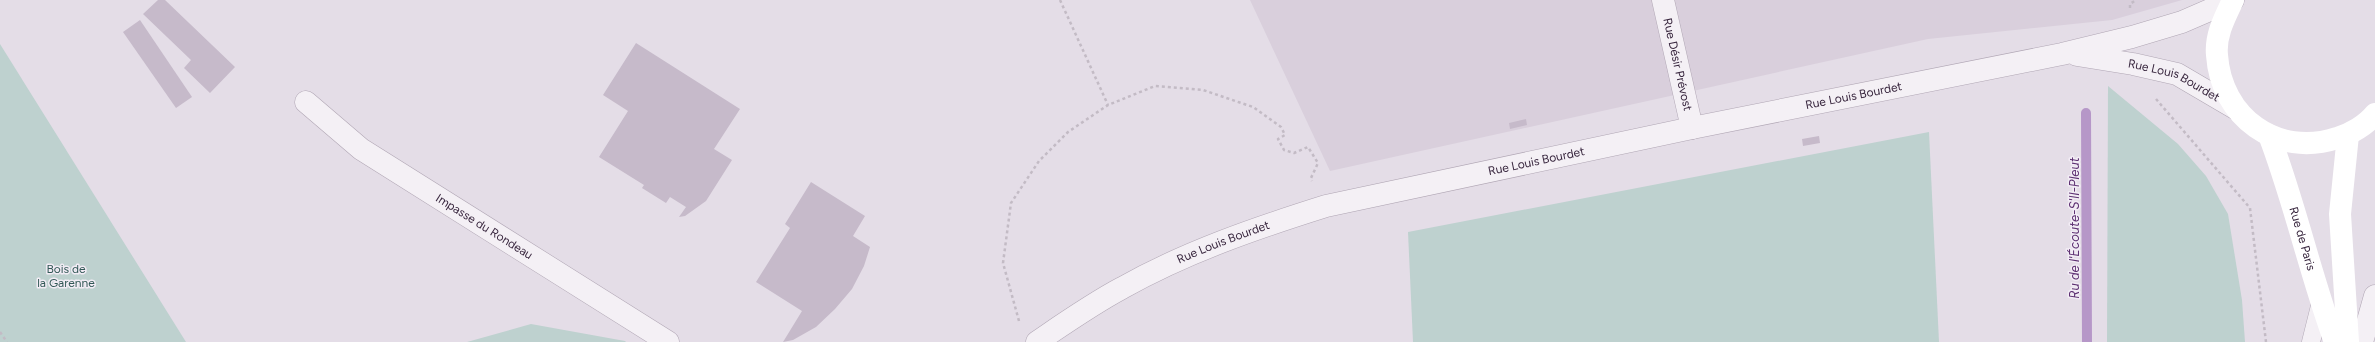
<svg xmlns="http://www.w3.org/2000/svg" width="2375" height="342" font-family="Figtree,sans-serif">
<rect width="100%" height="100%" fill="#e4dde7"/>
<path fill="#d9cfdc" d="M1250 0H2182L2112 20 1928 39 1330 171Z"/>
<g fill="#bed1cf">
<path d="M0 44 186 342H0Z"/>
<path d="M2108 86 2178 144 2206 176 2228 214 2242 300 2245 342H2107Z"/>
<path d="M1929 132 1939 342H1413L1408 232Z"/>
<path d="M531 324 625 341 626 342H467Z"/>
</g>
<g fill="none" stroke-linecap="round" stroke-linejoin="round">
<path stroke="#b697c8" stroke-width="10" d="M2086 113 2087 342"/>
</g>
<g fill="#c6baca">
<path d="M158 0H165L235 67 210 93 184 68 191 60 143 14Z"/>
<path d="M140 20 192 97 176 108 123 32Z"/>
<path d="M636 43 740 109 714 149 732 160 706 201 685 216 679 217 686 207 670 197 666 203 642 188 644 185 599 157 628 111 603 95Z"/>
<path d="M1526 119 1527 125 1510 129 1509 123Z"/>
<path d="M1819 136 1820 143 1803 146 1802 139Z"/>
<path d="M811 182 865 216 853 236 870 247 864 266 852 289 835 309 816 327 793 340 783 342 802 311 756 282 790 228 785 224Z"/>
</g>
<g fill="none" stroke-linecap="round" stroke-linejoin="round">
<g stroke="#b0a6b4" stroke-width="19">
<path id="service" d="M2311 342 2321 302"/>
</g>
<g stroke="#b0a6b4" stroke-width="23">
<g id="minor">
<path id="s1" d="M1663 0 1692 128"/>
<path id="s2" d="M306 102 361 149 668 342"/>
</g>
</g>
<g stroke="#b0a6b4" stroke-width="23">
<g id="tertiary">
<path id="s3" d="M2077 55 2133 64 2177 74 2235 108"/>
<path id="s4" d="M1037 342C1065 323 1092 304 1122 288 1186 252 1256 228 1326 206L1692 128 2062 54 2132 37 2182 22 2233 0"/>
<path d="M2362 342 2375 296"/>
</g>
</g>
<g stroke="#c3bbc5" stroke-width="2.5" stroke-dasharray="3 3" stroke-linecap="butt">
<path d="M1060 0 1108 105"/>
<path d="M2130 8V4L2136 0"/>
<path d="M2156 99 2250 208 2266 342"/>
<path d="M1019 321 1003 263 1011 203 1039 161 1068 132 1108 105 1155 86 1203 90 1253 107 1281 127 1285 135 1278 139 1284 150 1294 153 1308 147 1318 163 1311 178 1312 181"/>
<path d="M0 332 7 342"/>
</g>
<use href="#service" stroke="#f4f0f5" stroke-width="18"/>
<use href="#minor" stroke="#f4f0f5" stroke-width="22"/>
<use href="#tertiary" stroke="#f4f0f5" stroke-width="22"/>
<g stroke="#fff" stroke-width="22">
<path d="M2233 0C2225 17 2215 35 2217 55 2221 117 2277 158 2337 138 2351 134 2366 125 2375 114"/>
<path id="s5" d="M2269 135C2295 203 2310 274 2335 342"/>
<path d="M2348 135 2340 214 2348 342"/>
</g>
</g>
<g text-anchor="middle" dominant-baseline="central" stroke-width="3" stroke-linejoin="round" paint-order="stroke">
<g font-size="12" fill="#38263e" stroke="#f2ecf5">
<text stroke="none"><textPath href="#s1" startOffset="66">Rue Désir Prévost</textPath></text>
<text stroke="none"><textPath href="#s3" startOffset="101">Rue Louis Bourdet</textPath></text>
<text stroke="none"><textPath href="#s4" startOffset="860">Rue Louis Bourdet</textPath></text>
<text stroke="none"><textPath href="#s4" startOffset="536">Rue Louis Bourdet</textPath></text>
<text stroke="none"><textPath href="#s2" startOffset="218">Impasse du Rondeau</textPath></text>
<text stroke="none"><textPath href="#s5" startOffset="109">Rue de Paris</textPath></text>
<text stroke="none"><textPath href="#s4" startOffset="212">Rue Louis Bourdet</textPath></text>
</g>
<g font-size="12" fill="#335957" stroke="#f2ecf5">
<text x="66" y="269">Bois de<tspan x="66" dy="14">la Garenne</tspan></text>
</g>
<g font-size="13" font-style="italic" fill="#5d3072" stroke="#f2ecf5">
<text transform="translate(2074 228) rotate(-90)">Ru de l'Écoute-S'Il-Pleut</text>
</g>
</g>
</svg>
